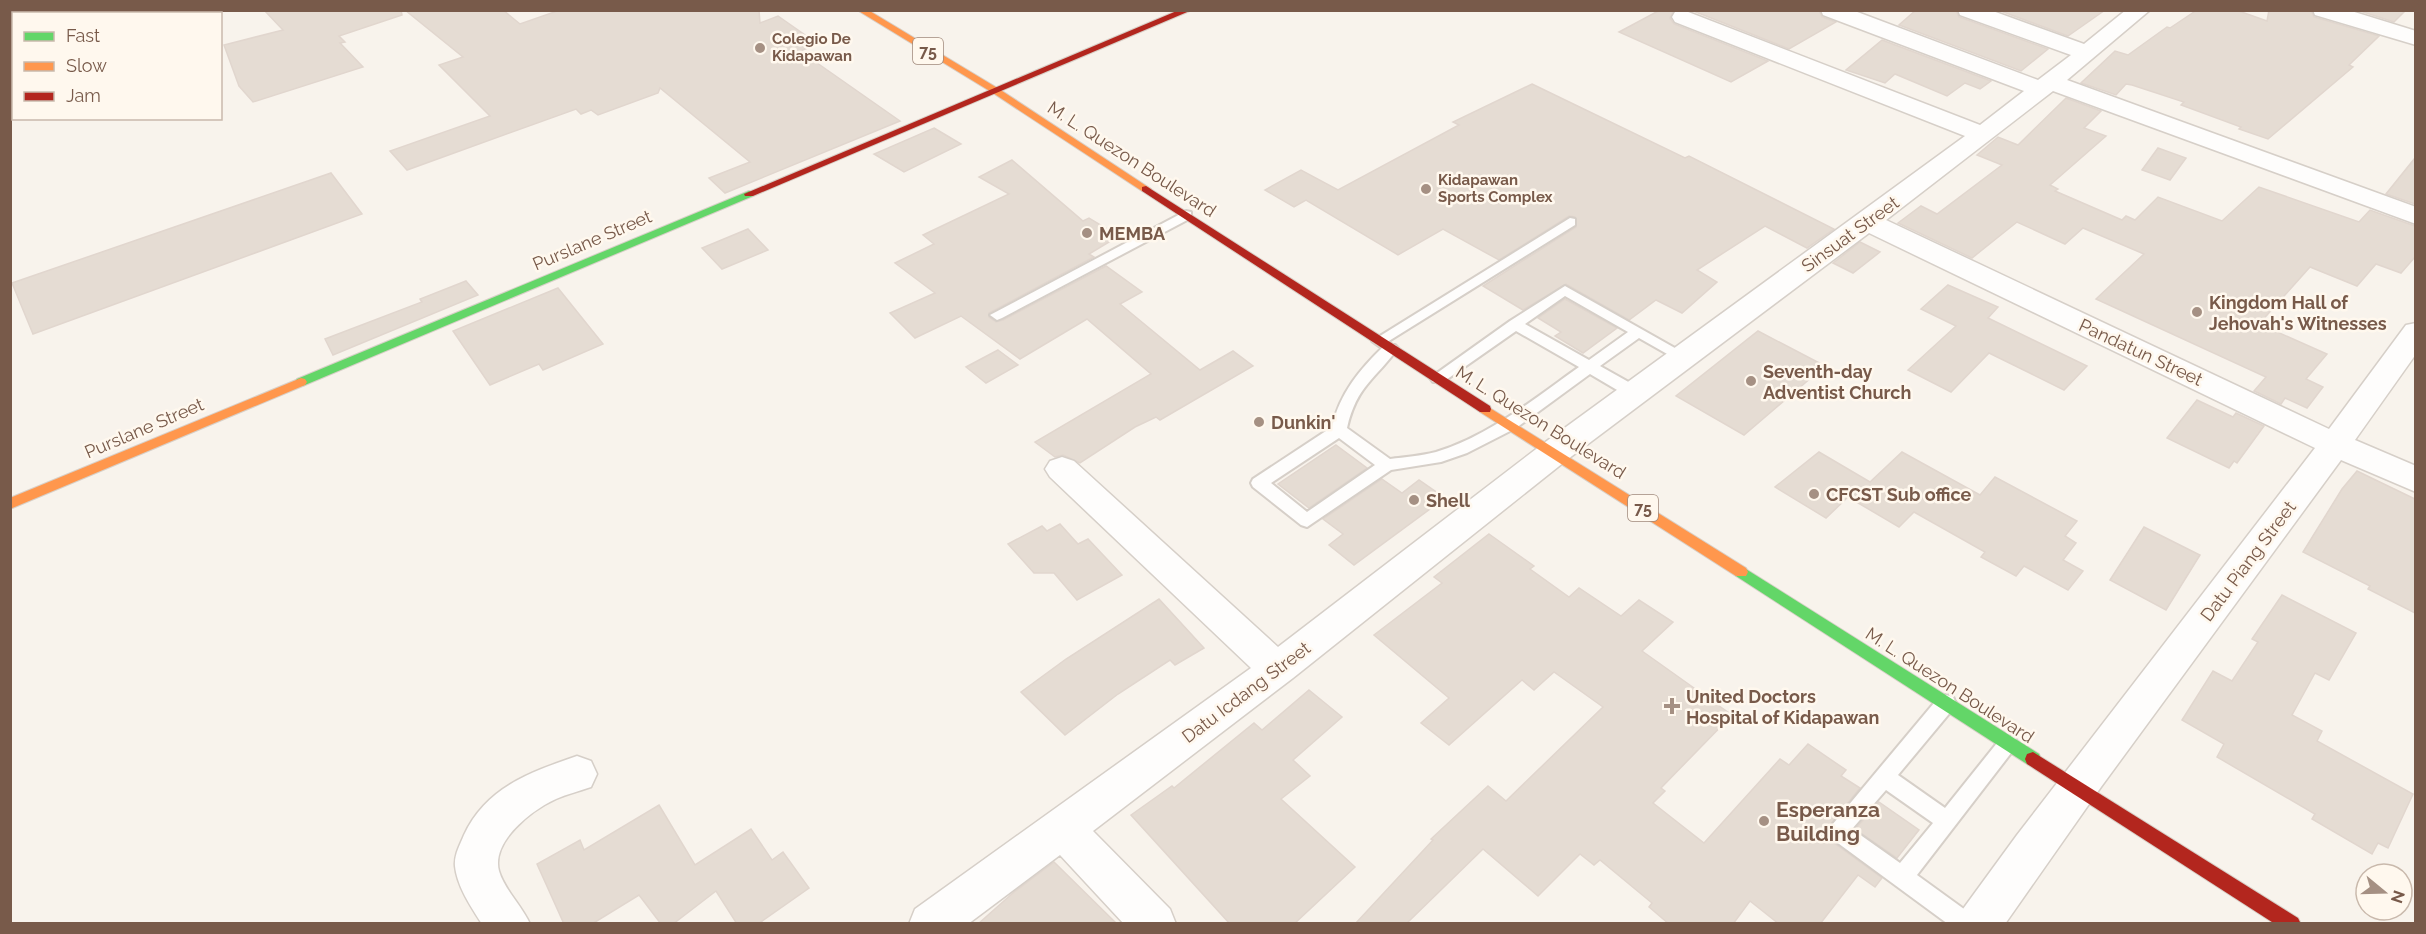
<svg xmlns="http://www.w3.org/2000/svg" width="2426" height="934" font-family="Raleway,sans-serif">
<rect width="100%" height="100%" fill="#f8f3ec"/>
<g fill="#e5dcd3" stroke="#e1d6ce" stroke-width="1.5">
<path d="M264 10H401L402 15 339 36 345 42 340 43 363 67 253 102 239 86 224 45 283 30Z"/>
<path d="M405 10H503L520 24 560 10H759L760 23 778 16 818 44 800 51 900 121 725 193 709 178 750 162 660 88 658 93 598 115 591 110 581 114 576 109 407 170 390 151 490 116 439 65 463 57Z"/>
<path d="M1660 10H1674L1670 18 1674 24 1768 61 1731 82 1619 32Z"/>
<path d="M1691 10H1819L1822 17 1836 22 1789 49Z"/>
<path d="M1916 10H1956L1959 17 2048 49 2021 71 1899 25Z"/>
<path d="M1998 10H2105L2068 36Z"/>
<path d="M2197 10H2236L2267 21 2269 10H2311L2314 17 2379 36 2349 65 2353 67 2268 139 2239 129 2241 127 2181 105 2184 102 2132 85 2126 84 2116 95 2081 83 2115 51 2128 55 2167 27 2170 28Z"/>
<path d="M2357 10H2406L2394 22Z"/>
<path d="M1882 40 1991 81 1980 89 1965 83 1947 96 1895 74 1885 83 1846 70Z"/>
<path d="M1532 84 1685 158 1689 156 1834 229 1807 248 1765 226 1697 270 1717 282 1682 313 1656 300 1629 320 1566 284 1523 310 1483 286 1576 227 1575 217 1569 216 1499 260 1443 229 1398 255 1306 200 1294 207 1265 190 1301 170 1338 190 1459 125 1453 122Z"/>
<path d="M2066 98 2101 111 2084 128 2106 136 2050 185 2058 189 2055 191 2122 220 2126 216 2135 220 2158 197 2222 221 2259 187 2359 222 2370 210 2415 226V257L2401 273 2376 264 2357 286 2310 267 2259 324 2327 354 2306 379 2323 387 2307 408 2285 398 2281 404 2254 391 2266 377 2096 299 2144 254 2083 228 2065 244 2017 222 1972 258 1898 223 1921 206 1937 214 2002 165 1977 155 1998 137 2018 145Z"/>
<path d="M934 128 961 144 904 172 874 154Z"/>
<path d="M2158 148 2186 158 2170 180 2142 170Z"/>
<path d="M2415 158V204L2386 194Z"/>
<path d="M1012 160 1083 221 1089 218 1119 236 1089 254 1094 257 989 313V317L996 322 1003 320 1106 266 1142 292 1120 304 1200 370 1233 351 1253 366 1160 420 1156 417 1135 427 1080 463 1063 455 1055 457 1035 442 1151 374 1087 319 1020 359 961 316 915 338 890 313 935 293 895 263 934 244 923 235 1009 194 979 177Z"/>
<path d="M331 173 362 214 33 334 12 283Z"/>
<path d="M748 229 768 250 722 269 702 248Z"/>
<path d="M1860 242 1880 252 1853 273 1833 263Z"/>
<path d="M466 281 478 295 333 355 325 339 422 302 420 299Z"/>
<path d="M1948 285 1998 307 1988 318 2087 366 2064 390 1989 353 1951 392 1908 370 1956 326 1921 309Z"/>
<path d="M558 288 603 344 543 370 539 364 490 385 453 331Z"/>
<path d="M1565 299 1617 328 1583 353 1555 336 1561 332 1538 318Z"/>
<path d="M1758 331 1825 366 1744 435 1676 396Z"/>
<path d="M998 350 1018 365 986 383 966 367Z"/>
<path d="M2197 400 2233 417 2236 413 2264 426 2237 463 2234 461 2229 468 2167 438Z"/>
<path d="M1336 445 1367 468 1309 508 1278 484Z"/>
<path d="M1819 452 1870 482 1902 452 1980 495 1995 477 2077 521 2065 536 2076 543 2063 560 2083 571 2068 590 2024 566 2016 576 1981 557 1985 552 1914 512 1899 527 1848 497 1826 518 1775 487Z"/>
<path d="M2357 471 2415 499V613L2368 589 2370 586 2303 552 2342 489Z"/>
<path d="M1382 479 1402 493 1419 480 1445 498 1354 565 1329 545 1343 534 1323 519Z"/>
<path d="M1060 524 1078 544 1088 539 1122 575 1077 600 1054 573H1034L1008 544 1042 526 1047 531Z"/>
<path d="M2144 527 2200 555 2166 610 2110 580Z"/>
<path d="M1489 534 1534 566 1530 569 1569 597 1579 588 1621 616 1639 600 1673 622 1642 651 1732 715 1661 788 1665 791 1653 803 1704 843 1780 759 1789 765 1808 744 1846 770 1841 776 1860 788 1825 831 1830 840 1882 878 1875 887 1858 875 1820 924H1779L1750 901 1733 924H1669L1649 907 1652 903 1600 860 1594 865 1580 854 1538 896 1483 849 1406 924H1355L1433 840 1431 839 1488 786 1506 801 1603 707 1554 672 1534 690 1522 680 1449 745 1421 723 1449 698 1374 635 1442 583 1434 577Z"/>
<path d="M2282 595 2356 633 2329 680 2315 673 2292 715 2322 731 2317 741 2413 794 2388 848 2378 843 2372 854 2312 819 2315 814 2217 757 2224 744 2182 720 2213 671 2232 681 2258 642 2252 639Z"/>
<path d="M1159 599 1204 648 1175 665 1170 660 1118 694 1065 735 1021 692 1066 659Z"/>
<path d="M1309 690 1342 717 1293 760 1310 776 1281 799 1355 867 1294 924H1230L1131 815 1172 786 1174 788 1254 723 1262 730Z"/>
<path d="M1879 802 1919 830 1897 858 1855 829Z"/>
<path d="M659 805 695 865 751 829 772 860 783 852 809 888 758 924H737L716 891 673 924H661L639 895 592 924H564L537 864 580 840 584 850Z"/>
<path d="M1054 862 1117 924H978L1014 892Z"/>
</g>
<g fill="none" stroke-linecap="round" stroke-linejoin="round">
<g stroke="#d6cfc8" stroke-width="4">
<g id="lane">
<path d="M1186 211 1191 212V218L1002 318 997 320 990 315Z"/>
<path d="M1570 218 1575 219V225L1384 344 1379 346 1372 341Z"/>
<path d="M1565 286 1689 356 1686 359H1676L1639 338 1600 366 1641 389 1643 393 1641 397H1629L1590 374 1516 428 1467 453 1441 462 1391 470 1307 527 1301 525 1253 487 1251 483 1253 479 1332 427C1340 393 1360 369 1385 345H1395L1398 348C1375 380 1357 385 1347 428L1390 459C1405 457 1421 456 1436 452 1489 436 1534 399 1579 367L1516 331 1443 382H1433L1430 378 1510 321ZM1565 296 1628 332 1589 360 1525 324ZM1339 438 1375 465 1307 512 1271 483Z"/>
<path d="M1946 695 1953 697 1956 703 1953 709 1898 775 1945 808 2001 738 2008 735 2015 738 2018 744 1917 875 1975 917 1978 924H1948L1831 838 1827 831 1939 697ZM1886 790 1933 823 1900 863 1852 829Z"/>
</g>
</g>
<g stroke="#d6cfc8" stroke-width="3">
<g id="street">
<path d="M95 10H125L123 14H93Z"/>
<path d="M1683 10 1980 125 2024 91 1823 15 1821 10H1852L2038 80 2071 55 1960 15 1958 10H1990L2084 44 2126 10H2150L2067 80 2416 207V224L2053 91 1886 220 2329 429 2406 325 2416 323V354L2355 440 2416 466V492L2341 460 2101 787 2005 924H1957L1963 909 2017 835 2315 448 1869 233 1568 459 1293 678 1093 831 1170 909 1176 924H1124L1060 855 968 924H909L915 909 1251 668 1050 477 1045 469 1050 461 1062 457 1074 461 1278 647 1544 443 1965 136 1675 22 1672 17 1675 12Z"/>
<path d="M2313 10H2348L2416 31V45L2315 15Z"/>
<path d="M14 28V42L10 43V29Z"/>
<path d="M577 756 591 761 597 774 591 787C580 791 567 794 556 799 532 810 491 841 499 871 504 889 522 906 530 924H482C471 907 457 886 455 866 454 855 460 845 464 835 486 787 531 772 577 756Z"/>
</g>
</g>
<g stroke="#d8d0c8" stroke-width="2">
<g id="fast">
<path d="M749 191 753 192V196L305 385 301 386 295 382 297 379Z"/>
<path d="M1741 566 2039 754 2041 759 2039 764 2033 766 2027 764 1736 576 1734 572 1736 568Z"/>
</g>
</g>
<g stroke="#d8d0c8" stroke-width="2">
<g id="slow">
<path d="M857 10H868L999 89 1151 189 1150 191H1142L993 93Z"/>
<path d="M301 378 305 379 307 382 305 385 10 509V498Z"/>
<path d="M1485 405 1746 568 1748 572 1746 576H1736L1480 412 1479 409 1480 406Z"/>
</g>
</g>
<g stroke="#d8d0c8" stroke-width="2">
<g id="jam">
<path d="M1179 10H1192L753 196H745L744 194Z"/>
<path d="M1146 186 1490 406 1491 409 1490 412H1480L1142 191V187Z"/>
<path d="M2033 752 2298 918 2301 924H2275L2027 764 2025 759 2027 754Z"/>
</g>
</g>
<use href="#lane" fill="#fefdfc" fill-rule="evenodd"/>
<use href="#street" fill="#fefdfc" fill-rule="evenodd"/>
<use href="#fast" fill="#63d668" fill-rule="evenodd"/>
<use href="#slow" fill="#ff974d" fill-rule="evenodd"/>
<use href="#jam" fill="#b3261e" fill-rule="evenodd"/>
</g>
<g fill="#a59083" stroke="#fff8ee" stroke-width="2">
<circle cx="760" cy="48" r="6"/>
<circle cx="1426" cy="189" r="6"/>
<circle cx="1087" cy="233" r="6"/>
<circle cx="2197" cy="312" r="6"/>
<circle cx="1751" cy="381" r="6"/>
<circle cx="1259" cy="422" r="6"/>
<circle cx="1814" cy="494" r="6"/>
<circle cx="1414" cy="500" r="6"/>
<path d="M1669 697h6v6h6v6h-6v6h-6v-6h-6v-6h6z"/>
<circle cx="1764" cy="821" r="6"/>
</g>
<g text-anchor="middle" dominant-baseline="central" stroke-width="5" stroke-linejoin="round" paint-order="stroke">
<g font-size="15" font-weight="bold" fill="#785a4a" stroke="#fff8ee" text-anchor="start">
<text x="772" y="39">Colegio De<tspan x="772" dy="17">Kidapawan</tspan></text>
<text x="1438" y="180">Kidapawan<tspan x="1438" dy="17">Sports Complex</tspan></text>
</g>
<g fill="#fff8ee" stroke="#a0897b" stroke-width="1.5">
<rect x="913" y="38" width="30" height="26" rx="4.5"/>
<rect x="1628" y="495" width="30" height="26" rx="4.5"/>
</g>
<g font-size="16" font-weight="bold" fill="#785a4a">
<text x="928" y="51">75</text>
<text x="1643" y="508">75</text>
</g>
<g font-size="18" fill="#785a4a" stroke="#fff8ee">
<text transform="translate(1132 159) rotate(33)">M. L. Quezon Boulevard</text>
<text transform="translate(1850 234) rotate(-36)">Sinsuat Street</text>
<text transform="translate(592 240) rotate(-23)">Purslane Street</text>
<text transform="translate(2141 352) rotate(25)">Pandatun Street</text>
<text transform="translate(1541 422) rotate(32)">M. L. Quezon Boulevard</text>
<text transform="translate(144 428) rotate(-23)">Purslane Street</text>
<text transform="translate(2248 561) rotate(-53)">Datu Piang Street</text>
<text transform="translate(1950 685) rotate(33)">M. L. Quezon Boulevard</text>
<text transform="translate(1246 692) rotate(-37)">Datu Icdang Street</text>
</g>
<g font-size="18" font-weight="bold" fill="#785a4a" stroke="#fff8ee" text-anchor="start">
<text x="1099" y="233">MEMBA</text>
<text x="2209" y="302">Kingdom Hall of<tspan x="2209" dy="21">Jehovah's Witnesses</tspan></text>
<text x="1763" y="371">Seventh-day<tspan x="1763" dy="21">Adventist Church</tspan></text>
<text x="1271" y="422">Dunkin'</text>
<text x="1826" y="494">CFCST Sub office</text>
<text x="1426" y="500">Shell</text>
<text x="1686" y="696">United Doctors<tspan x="1686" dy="21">Hospital of Kidapawan</tspan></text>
</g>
<g font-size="21" font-weight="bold" fill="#785a4a" stroke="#fff8ee" text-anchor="start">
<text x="1776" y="809">Esperanza<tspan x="1776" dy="24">Building</tspan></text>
</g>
</g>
<rect width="2426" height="934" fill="none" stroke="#785a4a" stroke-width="24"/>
<rect x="12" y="12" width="210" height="108" fill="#fff8ee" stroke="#c9b9ac" stroke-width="1.5"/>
<rect x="24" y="32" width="30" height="9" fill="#63d668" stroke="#c9b9ac" stroke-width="1.5"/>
<text x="66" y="42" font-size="18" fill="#785a4a">Fast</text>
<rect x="24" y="62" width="30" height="9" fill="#ff974d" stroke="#c9b9ac" stroke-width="1.5"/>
<text x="66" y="72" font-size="18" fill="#785a4a">Slow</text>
<rect x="24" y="92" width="30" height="9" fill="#b3261e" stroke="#c9b9ac" stroke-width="1.5"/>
<text x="66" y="102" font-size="18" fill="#785a4a">Jam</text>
<g transform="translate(2384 892) rotate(109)"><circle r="28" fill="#fff8ee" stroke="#c9b9ac" stroke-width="1.5"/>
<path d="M0-4.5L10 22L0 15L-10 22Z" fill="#a59083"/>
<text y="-9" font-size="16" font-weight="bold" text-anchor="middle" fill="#785a4a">N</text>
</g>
</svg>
